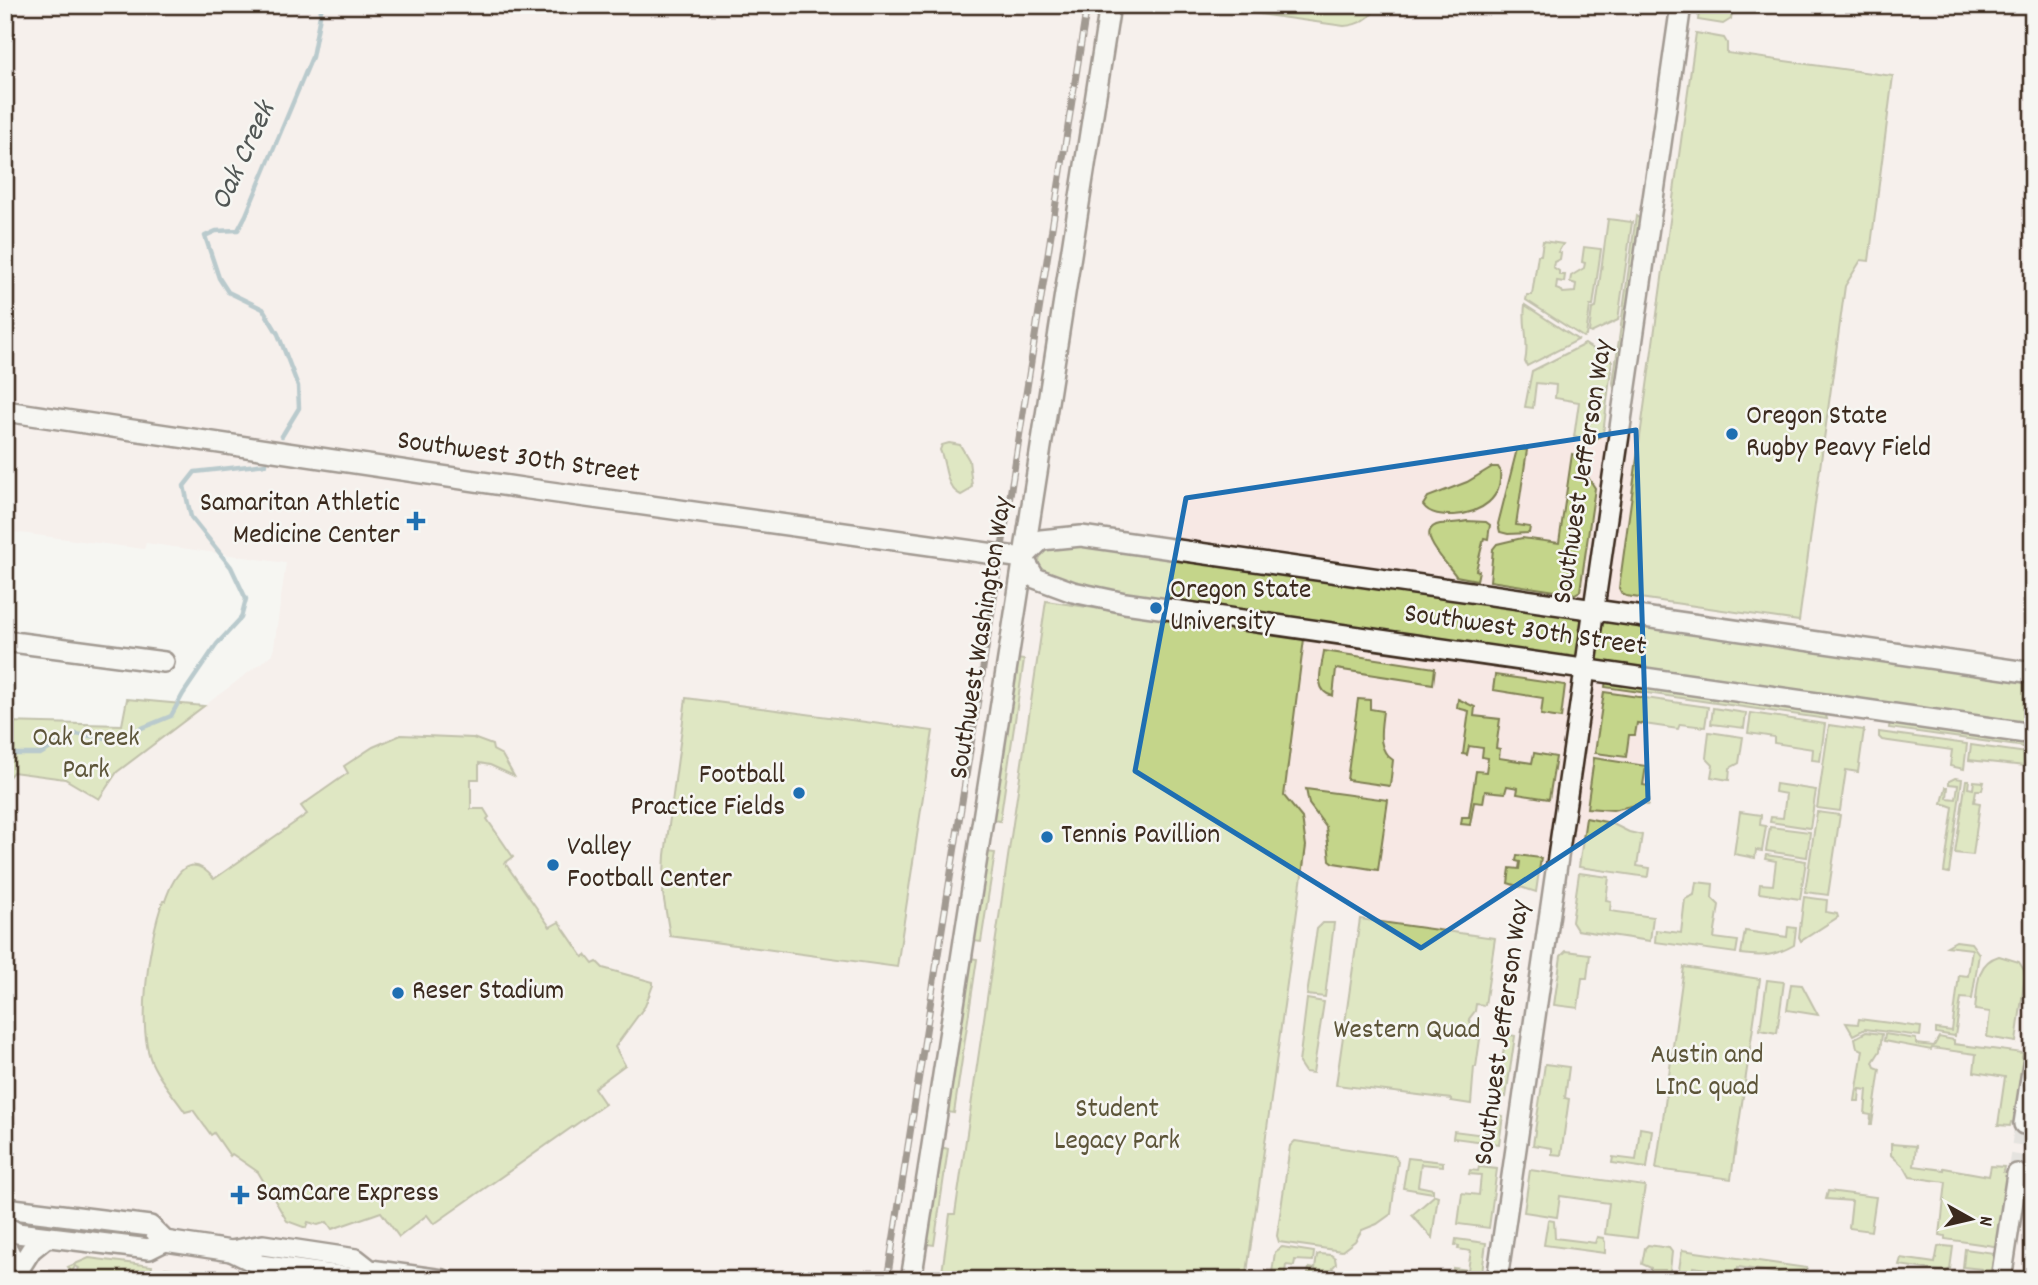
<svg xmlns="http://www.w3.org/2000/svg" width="2038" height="1285" font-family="Dekko,sans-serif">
<rect width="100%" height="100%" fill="#f6f6f2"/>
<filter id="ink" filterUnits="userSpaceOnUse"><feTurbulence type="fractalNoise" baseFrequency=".0143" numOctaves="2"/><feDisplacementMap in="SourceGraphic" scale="14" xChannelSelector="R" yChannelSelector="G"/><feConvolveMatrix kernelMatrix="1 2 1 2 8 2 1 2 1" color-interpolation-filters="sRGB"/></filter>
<g filter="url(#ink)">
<path fill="#f7e8e4" d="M5 5H2033V1280H5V781L12 772 65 779 99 799 117 772 273 654 286 563 146 543 144 549 5 531Z"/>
<g fill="#c4d58a" stroke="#808054" stroke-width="2">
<path d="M1246 5H1312L1357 12 1358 5H1379C1371 18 1359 25 1344 26L1245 12Z"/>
<path d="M1700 5H1733L1731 19 1723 24 1698 20Z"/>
<path d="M1696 33 1724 38 1727 43V53L1893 76 1869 261 1861 260 1845 286 1799 621 1626 596 1622 594 1619 588Z"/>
<path d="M1636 216 1640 219 1615 392 1613 383Z"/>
<path d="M1608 219 1632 222 1618 320 1591 333 1589 332 1592 309 1596 308Z"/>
<path d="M1543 241 1563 244 1558 252 1561 253 1560 259 1554 262 1553 267 1559 271V275H1565L1564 282 1557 281 1556 289 1562 291 1563 293 1575 292 1576 284 1570 282 1571 276 1584 268 1585 263 1582 262 1584 247 1601 249 1593 306H1590L1586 336 1583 337 1526 300 1527 295H1532L1538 255H1541Z"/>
<path d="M1525 305 1578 340 1527 366 1525 362C1530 342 1522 325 1525 305Z"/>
<path d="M1585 344 1612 361 1603 434 1595 440 1574 437 1579 402 1555 398 1556 385 1536 383 1533 408 1525 407 1532 371Z"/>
<path d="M949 443 960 445 969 460 972 486 968 491 961 495C944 487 947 465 940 450L942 445Z"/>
<path d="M1517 449 1527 450 1516 525 1530 527 1529 533 1508 534 1500 532 1498 524Z"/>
<path d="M1572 454 1580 457V465L1595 488 1580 591 1575 594 1490 581 1493 549 1497 544 1522 538 1559 543Z"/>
<path d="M1492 467H1498L1500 470C1503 499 1481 513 1454 515 1443 515 1430 515 1423 505L1428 497 1467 482Z"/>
<path d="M1467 521 1486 522 1490 525 1488 539 1484 538 1476 570 1479 571 1477 580 1456 576C1449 565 1411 530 1440 524 1448 523 1458 523 1467 521Z"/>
<path d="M1077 544 2033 680V729L1102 595 1038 572 1040 553 1058 546 1062 548 1065 545Z"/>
<path d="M1046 601 1304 639 1284 796 1302 818 1306 846 1246 1280H941L950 1214H955Z"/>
<path d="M1324 651 1435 668 1433 684 1336 669 1333 696C1312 692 1322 667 1324 651Z"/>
<path d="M1017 659 1024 660 1000 821 993 820Z"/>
<path d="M1495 675 1565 685 1561 718 1541 715 1543 698 1493 690Z"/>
<path d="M1606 680 1825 712 1827 719 1605 687Z"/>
<path d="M1604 692 1708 707 1705 727 1680 724 1678 729 1637 723 1635 735H1629L1626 757 1595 753Z"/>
<path d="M686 698 933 731 897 967 670 936 663 894 665 855Z"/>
<path d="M127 699 204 706 117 772 99 799 65 779 13 772 5 781V722L122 725Z"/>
<path d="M1358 699 1370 700V709L1383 711C1381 729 1376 749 1393 760L1390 786 1347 780Z"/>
<path d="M1458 699 1475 707 1474 716 1500 719 1496 748 1500 749 1499 758 1532 763 1534 753 1556 757 1549 799 1517 794 1518 788 1507 786 1505 793 1485 791 1483 803 1474 802 1470 825 1461 824 1462 817H1469L1476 771 1486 772 1488 758 1482 757 1483 748 1469 746 1467 755 1463 754 1469 711 1457 708Z"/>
<path d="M1713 708 1746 713 1744 728 1711 724Z"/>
<path d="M1751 713 1825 724 1820 761 1812 760 1813 749 1774 743V737L1748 733Z"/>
<path d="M1890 722 2033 742V748L1889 728Z"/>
<path d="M1829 725 1864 730 1858 772 1846 770 1840 811 1817 808Z"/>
<path d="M1709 732 1743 737 1739 763 1730 768 1729 780 1711 777 1713 765 1706 758Z"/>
<path d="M1879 732 1967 744 1964 769 1950 766 1952 750 1882 740 1879 737Z"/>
<path d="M401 735 473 738 492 745 493 750 502 755 514 776 490 765 479 763V779H471V809H484L489 817 487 819 513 857 505 863 550 927 559 922 583 957 586 955 593 964 597 962 603 968 653 982V985L645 1006 615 1047 625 1065 594 1088 605 1104 434 1224 427 1215 399 1237 381 1212 332 1229 327 1222 318 1225 308 1222 306 1228 287 1221 258 1172 232 1154 230 1156 214 1133 211 1135 193 1110 185 1112C175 1097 162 1083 154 1067 135 1033 149 937 163 901H165C174 875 189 849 214 879L307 814 301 806 348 773 344 766 373 747Z"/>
<path d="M1971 745 2027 753 2025 766 1969 760Z"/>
<path d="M1594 758 1646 766 1643 785 1649 786 1648 805 1640 804 1613 810 1587 808Z"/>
<path d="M1955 778 1962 779 1949 873 1944 872 1953 807 1942 803 1946 787H1948L1947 798 1956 799 1958 785 1949 784V781Z"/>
<path d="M1966 780H1969L1968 788 1973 789 1974 781 1984 782 1982 790H1976L1974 802 1980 803 1973 855 1955 853Z"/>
<path d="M1776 784 1816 790 1810 828 1770 822 1771 817 1783 818 1786 794 1775 792Z"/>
<path d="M1306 789 1388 800 1378 870 1334 863 1330 860 1326 827 1309 804Z"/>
<path d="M1740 812 1761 815 1760 825 1766 826 1762 851 1756 850 1755 858 1734 854Z"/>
<path d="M1817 812 1840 815 1828 895 1805 892Z"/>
<path d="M1586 818 1611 823 1629 832 1642 835 1637 866 1650 868 1649 875 1647 877 1579 867Z"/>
<path d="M1770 827 1810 832 1807 857 1766 851Z"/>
<path d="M987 852 995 853 981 942 973 941Z"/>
<path d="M1517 855 1541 858 1536 892 1508 883 1510 868 1519 869 1520 862 1516 861Z"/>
<path d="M1766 855 1806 861 1800 899 1759 893 1760 884 1773 885 1776 861 1765 859Z"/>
<path d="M1579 873 1609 877 1606 900 1611 901 1610 911 1653 917 1650 941 1577 930 1572 922Z"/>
<path d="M1696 882 1713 884 1712 898 1719 905 1714 938 1738 941 1736 953 1655 942 1656 930 1681 933 1685 899 1694 895Z"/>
<path d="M1804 897 1827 900 1826 912 1837 914 1838 917 1801 941 1799 937Z"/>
<path d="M1360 919 1495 938 1485 1005 1476 1004 1475 1011 1469 1019 1473 1029 1472 1037 1480 1039 1476 1067H1474L1471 1104 1451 1101V1099L1336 1085Z"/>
<path d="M1323 923H1334L1325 997 1307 995 1317 929Z"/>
<path d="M1788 927 1796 928 1794 945C1775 956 1763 957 1741 954L1745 931 1787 937Z"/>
<path d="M1956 941 1971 943 1979 954 1972 999 1961 998 1955 1036 1936 1033V1029L1952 1031 1959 975 1968 976 1972 949 1947 946Z"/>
<path d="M1566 951 1590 954 1587 978H1582L1578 1008 1554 1005 1561 956Z"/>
<path d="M1999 956 2019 962 2024 970 2025 976 2016 1042 1987 1037 1990 1012 1975 1010C1978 987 1975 963 1999 956Z"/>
<path d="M970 958 977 959 954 1113 947 1112Z"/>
<path d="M1684 967 1760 979 1731 1179 1656 1169Z"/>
<path d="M1767 980 1784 982 1777 1033 1760 1030Z"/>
<path d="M1791 984 1802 985 1818 1015 1787 1010Z"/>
<path d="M1307 999 1324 1002 1313 1073 1305 1072 1299 1063Z"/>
<path d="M1859 1019 1921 1027 1920 1036 1865 1029 1853 1035 1846 1023 1858 1024Z"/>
<path d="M1866 1032 1882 1034 1880 1051 1873 1062 1875 1067 1880 1069 1872 1124H1870L1871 1115 1865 1114 1867 1090 1860 1089 1859 1101H1855L1863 1050 1857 1048 1855 1038Z"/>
<path d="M1506 1034 1515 1036 1506 1097 1497 1095Z"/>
<path d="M1885 1034 1916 1039V1044L1934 1046 1939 1037 1954 1040V1044L2023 1053 2022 1057 2028 1058 2019 1123 2011 1122 2010 1126 1998 1125 2005 1077 1974 1072 1976 1054 1932 1048 1931 1050 1884 1041Z"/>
<path d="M1545 1064 1569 1067 1565 1098 1569 1099 1561 1155 1552 1154V1148L1533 1145Z"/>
<path d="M1495 1115 1503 1116 1499 1144 1453 1138 1454 1131 1484 1135 1485 1131 1492 1132Z"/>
<path d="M1640 1128 1652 1130 1647 1168 1612 1163 1613 1157 1636 1160Z"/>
<path d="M1295 1141 1395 1156 1398 1161 1391 1214 1377 1224 1362 1230 1355 1241 1342 1251 1279 1242 1277 1236 1290 1146Z"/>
<path d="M1891 1144 1916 1146 1914 1166 1944 1170V1168L1989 1176 1991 1166 2004 1167 2003 1172 2011 1173 2001 1247 1945 1239V1236L1940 1235 1946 1182 1910 1177 1905 1168 1891 1155Z"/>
<path d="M941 1147 948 1149 934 1245 926 1244Z"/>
<path d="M1408 1158 1443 1162V1166L1421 1164 1418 1186 1433 1189V1193L1403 1188Z"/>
<path d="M1479 1167 1497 1169 1489 1228 1458 1224 1462 1193 1479 1195 1481 1175 1469 1174 1470 1170 1478 1171Z"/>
<path d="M1530 1170 1645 1186 1637 1238 1605 1234 1609 1203 1560 1196 1557 1217 1524 1212Z"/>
<path d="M1828 1191 1876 1197 1871 1231 1849 1228 1852 1201 1826 1199Z"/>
<path d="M1435 1195 1438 1196 1432 1238 1412 1215Z"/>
<path d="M1548 1220 1554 1221 1555 1238 1595 1243 1597 1237 1603 1238 1605 1242V1253L1544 1245Z"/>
<path d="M1456 1239 1486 1243 1481 1280H1466L1465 1273 1453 1271V1268L1468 1270 1471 1251 1458 1249 1459 1246 1455 1245Z"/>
<path d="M1648 1245 1669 1248 1672 1252 1669 1280H1651V1268L1642 1264 1645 1248Z"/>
<path d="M1944 1246 1953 1247 1950 1269 1946 1272 1899 1265 1901 1258 1935 1263 1938 1247Z"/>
<path d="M1282 1247 1314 1252 1313 1261 1295 1260 1294 1266 1286 1265 1284 1280H1271L1275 1252Z"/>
<path d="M1965 1249 1994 1253 1990 1280H1981L1982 1269 1963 1267Z"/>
<path d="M1682 1250 1807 1268 1805 1277 1738 1267 1737 1274 1693 1267 1691 1280 1678 1276Z"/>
<path d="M1320 1254 1331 1255 1335 1258 1336 1264 1332 1268 1342 1280H1307L1309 1268 1315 1269 1317 1255Z"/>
<path d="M89 1258 152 1266 150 1280H72L79 1268 75 1266 72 1272 68 1267Z"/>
<path d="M165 1268 242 1278V1280H162Z"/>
</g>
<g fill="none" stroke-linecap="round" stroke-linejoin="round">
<g stroke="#70959f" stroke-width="4.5">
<path d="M282 436 299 408 298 386 278 334 263 309 228 292 219 278 205 236 216 231 238 230 246 215 312 57 322 5"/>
<path d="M5 754H40L75 734 115 739 171 716 183 694 217 644 241 618 246 599 231 567 191 517 184 486 195 472 266 464"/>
</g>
<path stroke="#d1cdc8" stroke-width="19" stroke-dasharray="19 10" stroke-linecap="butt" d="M2017 1174 2024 1124"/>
<g stroke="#3b2a1e" stroke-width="24">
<g id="minor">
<path d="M5 411 529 489 1023 558"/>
<path d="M1023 558 1035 578 1073 592 1125 603 2033 734"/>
<path d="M1023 558 1041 540 1081 536 2033 673"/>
<path d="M5 641 164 662"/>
<path d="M2024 1124 2033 1064"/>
<path d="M5 1208 150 1226 165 1241 231 1251 260 1265 354 1278 370 1270"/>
<path d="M5 1226 17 1233 149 1249 165 1241"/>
<path d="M231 1251 263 1245 356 1259 370 1270 443 1280"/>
<path d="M17 1272 31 1250 47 1237"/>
<path d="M911 1280 1110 5"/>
<path d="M1497 1280 1681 5"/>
<path d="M2001 1280 2017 1174"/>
</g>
</g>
<g stroke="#3b2a1e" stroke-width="30">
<path id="major" d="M5 1250 21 1280"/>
</g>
<use href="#minor" stroke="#f6f6f2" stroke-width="19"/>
<use href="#major" stroke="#f6f6f2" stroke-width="24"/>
<g stroke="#3b2a1e" stroke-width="7">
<path id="rail" d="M887 1280 1087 5"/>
</g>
<use href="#rail" stroke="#f6f6f2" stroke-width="4.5" stroke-dasharray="13" stroke-linecap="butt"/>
</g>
</g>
<path d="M0 0H2038V1285H0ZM1636 430 1648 799 1421 948 1135 771 1186 498Z" fill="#f6f6f2" fill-opacity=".55" fill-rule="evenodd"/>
<path fill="none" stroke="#1f6fb2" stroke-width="5" stroke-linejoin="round" d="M1636 430 1648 799 1421 948 1135 771 1186 498Z"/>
<g fill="#1f6fb2" stroke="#f6f6f2" stroke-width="2.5">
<circle cx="1732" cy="434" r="7"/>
<path d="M412.5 510.5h7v7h7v7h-7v7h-7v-7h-7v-7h7z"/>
<circle cx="1156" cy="608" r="7"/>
<circle cx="799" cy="793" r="7"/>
<circle cx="1047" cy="837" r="7"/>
<circle cx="553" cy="865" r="7"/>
<circle cx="398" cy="993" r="7"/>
<path d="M236.5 1184.5h7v7h7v7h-7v7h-7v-7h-7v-7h7z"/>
</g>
<g text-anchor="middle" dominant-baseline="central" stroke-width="5" stroke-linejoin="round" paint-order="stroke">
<g font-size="28" fill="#3b2a1e" stroke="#f6f6f2" text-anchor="start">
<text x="1746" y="418">Oregon State<tspan x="1746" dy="32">Rugby Peavy Field</tspan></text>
<text x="400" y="505" text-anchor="end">Samaritan Athletic<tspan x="400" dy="32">Medicine Center</tspan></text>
<text x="1170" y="592">Oregon State<tspan x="1170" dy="32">University</tspan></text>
<text x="785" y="777" text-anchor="end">Football<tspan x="785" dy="32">Practice Fields</tspan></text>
<text x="1061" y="837">Tennis Pavillion</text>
<text x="567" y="849">Valley<tspan x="567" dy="32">Football Center</tspan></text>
<text x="412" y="993">Reser Stadium</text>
<text x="256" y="1195">SamCare Express</text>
</g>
<g font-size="28" fill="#3b2a1e" stroke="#f6f6f2">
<text transform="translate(518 459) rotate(8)">Southwest 30th Street</text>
<text transform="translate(1585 472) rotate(-81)">Southwest Jefferson Way</text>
<text transform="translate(1525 632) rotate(8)">Southwest 30th Street</text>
<text transform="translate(983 638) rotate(-81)">Southwest Washington Way</text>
<text transform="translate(1504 1033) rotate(-82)">Southwest Jefferson Way</text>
</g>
<g font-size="28" fill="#5d5539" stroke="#f6f6f2">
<text x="86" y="740">Oak Creek<tspan x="86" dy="32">Park</tspan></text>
<text x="1407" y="1032">Western Quad</text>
<text x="1707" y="1057">Austin and<tspan x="1707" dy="32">LInC quad</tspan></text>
<text x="1117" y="1111">Student<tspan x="1117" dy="32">Legacy Park</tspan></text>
</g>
<g font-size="30" font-style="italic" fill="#515654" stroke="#f6f6f2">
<text transform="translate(245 157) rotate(-65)">Oak Creek</text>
</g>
</g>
<rect width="2038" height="1285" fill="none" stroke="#f6f6f2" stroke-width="28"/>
<rect x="14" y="14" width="2010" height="1257" fill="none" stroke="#3b2a1e" stroke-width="2.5" filter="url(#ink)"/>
<g transform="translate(1971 1219) rotate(98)" stroke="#f6f6f2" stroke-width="5" paint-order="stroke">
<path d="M0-5L12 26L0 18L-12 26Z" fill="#3b2a1e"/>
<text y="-10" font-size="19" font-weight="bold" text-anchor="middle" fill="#3b2a1e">N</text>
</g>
</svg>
